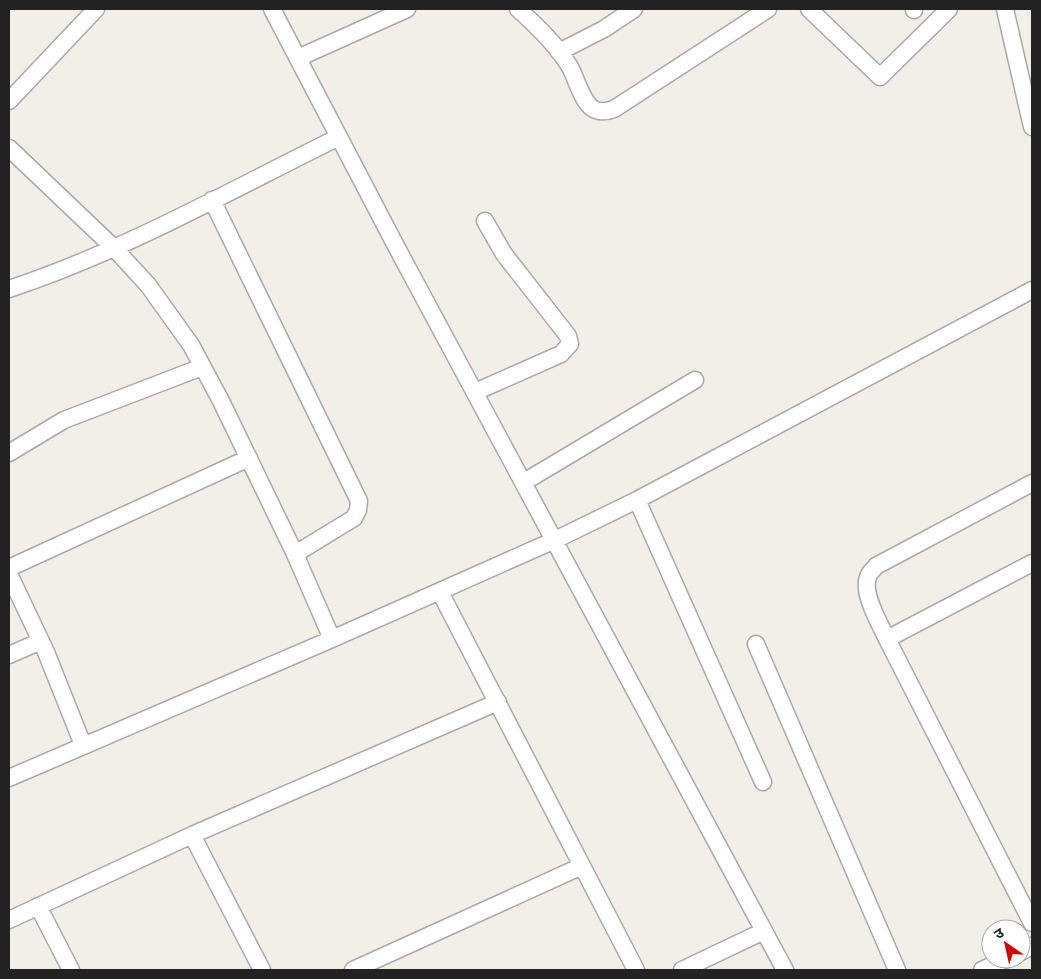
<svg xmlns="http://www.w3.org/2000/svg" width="1041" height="979" viewBox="0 0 1041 979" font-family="Signika,'Noto Sans Devanagari',sans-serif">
	<rect width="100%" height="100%" fill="#f2efe9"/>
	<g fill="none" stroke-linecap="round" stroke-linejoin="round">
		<g stroke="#a9a9a9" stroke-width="19">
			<path id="street" d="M272,9L397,248L785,970
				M518,9C537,26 557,45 570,67C576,78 582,101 592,108C599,113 606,112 614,109L768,9
				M809,9L880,77L949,9
				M914,9V10
				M1005,9L1032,127
				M559,52L604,29L634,9
				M298,58L407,9
				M9,101L96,9
				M9,148L114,248L148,285L191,345L221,401L295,554L332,639
				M212,200L359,501L358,510L354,518L295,554
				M9,289C124,251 231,190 339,137
				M475,392L561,354L570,344L568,336L504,254L485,221
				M9,453L64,420L202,367
				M524,482L695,380
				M1032,483L876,566C874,569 870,572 869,575C860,591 880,624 887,639L1032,923
				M637,500L763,782
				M9,568L249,458
				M9,574L46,652L83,745
				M440,592L636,970
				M887,639L1032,563
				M756,644L897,970
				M9,655L41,641
				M9,778L332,639L555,540L637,500L1032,290
				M192,835L262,970
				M38,906L71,970
				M9,920L192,835L498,702
				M1021,952L1032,946
				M353,970L582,866
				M682,970L764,931
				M982,970L1006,959"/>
		</g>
		<use href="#street" stroke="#fff" stroke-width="16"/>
	</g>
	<rect width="1041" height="979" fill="none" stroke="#222222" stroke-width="20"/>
	<g transform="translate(1006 944) rotate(326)"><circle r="24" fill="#ffffff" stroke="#a7a7a7"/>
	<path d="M0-4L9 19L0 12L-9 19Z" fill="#d40000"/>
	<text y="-8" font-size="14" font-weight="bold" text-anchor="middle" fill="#222222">उ</text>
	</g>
</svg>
